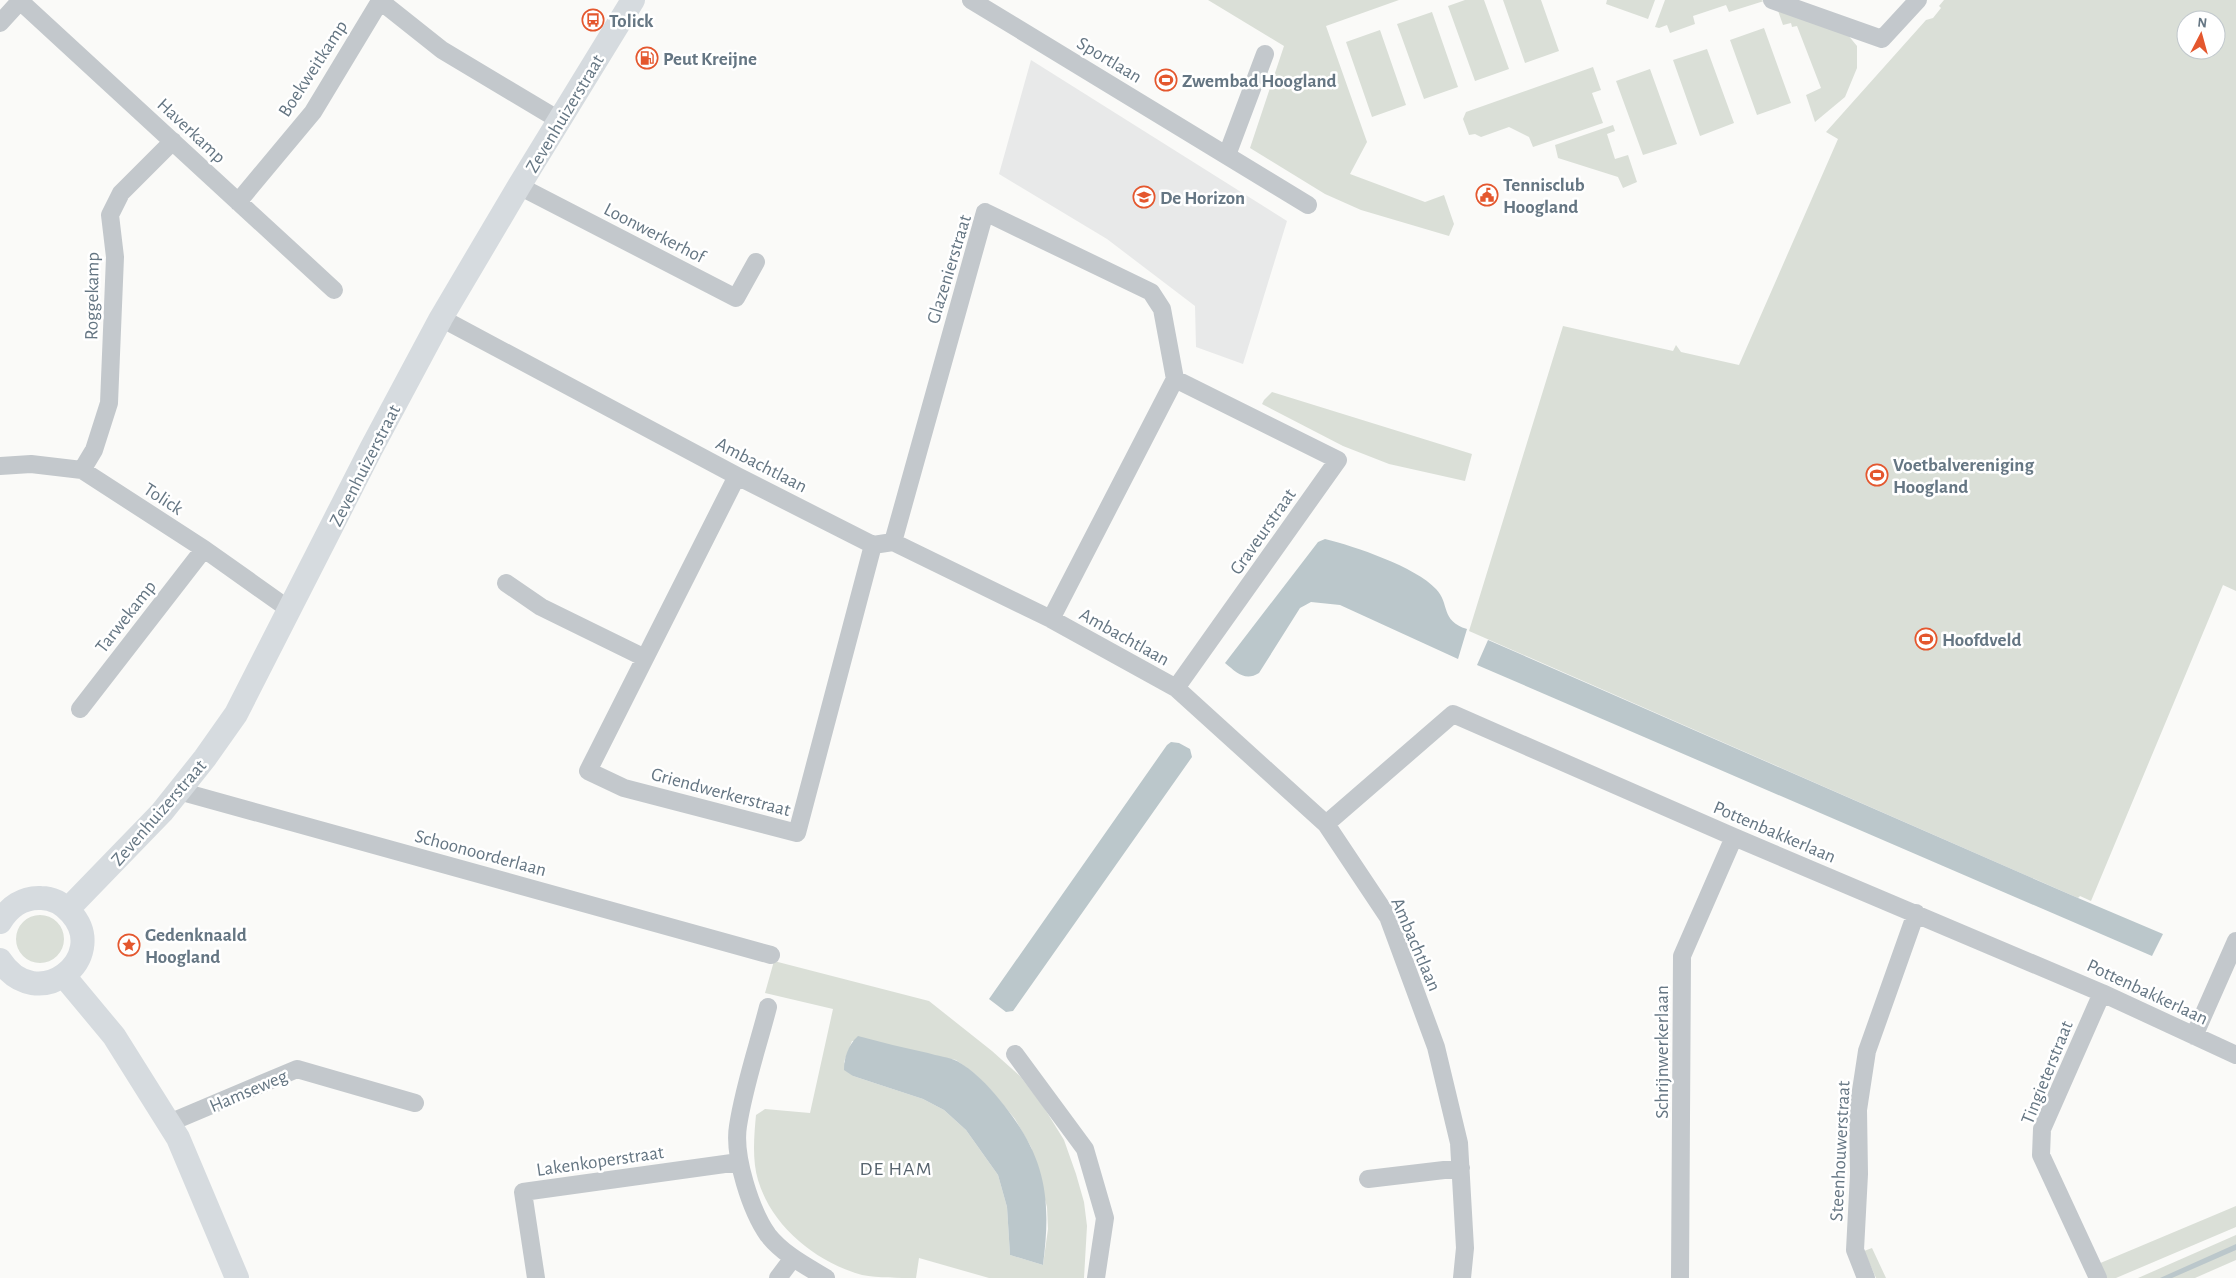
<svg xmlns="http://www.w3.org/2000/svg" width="2236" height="1278" viewBox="0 0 2236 1278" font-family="'Alegreya Sans',sans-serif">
	<rect width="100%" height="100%" fill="#fafaf8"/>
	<path fill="#e8e9e9" d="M1031,60L1287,221L1243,364L1196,347L1195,306L1107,239L999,174Z"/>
	<path fill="#dadfd7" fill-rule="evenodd" d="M1208,0H1399L1326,26L1367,142L1350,174L1425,202L1444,195L1454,224L1449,236L1361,210L1325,194L1250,148L1284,46Z
		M1465,0H1484L1509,69L1475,81L1448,6Z
		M1503,0H1541L1559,51L1525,63Z
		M1607,0H1655L1648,19L1606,4Z
		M1665,0H1761L1764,1L1729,12L1726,5L1693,16L1695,24L1670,33L1667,25L1659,28L1655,27Z
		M1944,0H2236V591L2223,585L2091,901L2080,896L2078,898L1469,631L1563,326L1673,351L1676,345L1681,352L1739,365L1838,139L1826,132L1926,20L1933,18L1941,8L1939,6ZM2186,20H2216V50H2186Z
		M1776,5L1843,29L1857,46V68L1845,97L1815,122L1806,95L1821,88L1797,26L1792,27L1791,23L1783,25Z
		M1432,12L1458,87L1424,99L1397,24Z
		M1764,28L1791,103L1757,115L1730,40Z
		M1380,30L1406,105L1372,117L1346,42Z
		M1707,49L1734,123L1700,136L1673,60Z
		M1593,67L1601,90L1592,93L1603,123L1533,147L1529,137L1509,127L1481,137L1475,134L1469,135L1463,119L1466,112Z
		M1650,69L1677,144L1643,155L1616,81Z
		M1613,125L1615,131L1607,134L1615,159L1628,155L1637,182L1623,188L1618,177L1558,158L1555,145Z
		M1272,392L1472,454L1465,481L1389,464L1343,446L1262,404L1264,400Z
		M16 939a24 24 0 1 1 48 0a24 24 0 1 1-48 0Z
		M774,961L929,1001L992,1051L1020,1076L1043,1106L1064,1140L1076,1174L1084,1202L1087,1226L1084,1278H989L919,1258L916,1278C898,1278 879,1278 862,1275C816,1262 772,1227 758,1180C752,1160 754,1136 756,1115L765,1109L810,1113L833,1009L765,993ZM852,1041L956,1060L975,1074L991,1090L1015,1119L1031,1147L1047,1207L1048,1229L1043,1265L1010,1255L1007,1207L998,1175L966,1130L944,1110L923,1099L853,1076L844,1062Z
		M2236,1206V1227L2116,1278H2104L2098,1264Z
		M2236,1235V1260L2195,1278H2138Z
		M1872,1248L1886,1278H1876L1864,1251Z"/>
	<path fill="#bbc7cb" d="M1325,539C1354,546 1416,567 1436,589C1450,603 1440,621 1467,629L1458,659L1340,605L1311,602L1300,608L1259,673C1245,682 1236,672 1225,663L1318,542Z
		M1488,640L2078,898L2163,934L2152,956L1477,665Z
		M1171,742L1179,743L1190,749L1192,757L1013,1011L1006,1012L989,999L1167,745Z
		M858,1036C881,1042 904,1048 928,1053C937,1056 949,1057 957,1061C973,1070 988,1085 999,1099C1045,1155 1052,1195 1043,1265L1010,1255L1007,1207L998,1175L966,1130L944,1110L923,1099L853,1076L844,1070C844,1058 848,1045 858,1036Z
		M2236,1244V1250L2172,1278H2160Z"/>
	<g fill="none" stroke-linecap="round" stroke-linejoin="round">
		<path stroke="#c3c8cc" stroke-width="18" d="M379,0L442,50L559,120
			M971,0L1308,205
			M1772,0L1882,39L1918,0
			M21,2L334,290
			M0,23L21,0
			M1227,155L1265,54
			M519,186L736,298L756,262
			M238,202L313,112L380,1
			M441,318L737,476L873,545L893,542L1051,619L1176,688L1326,824L1388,917L1436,1047L1459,1143L1465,1248L1462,1278
			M1175,379L1338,460L1176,688
			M0,466L31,464L82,470L204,549L290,610
			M82,470L94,450L109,403L115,257L110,215L121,193L173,141
			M737,476L588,771L624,788L797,833L873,545
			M893,542L985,212L1151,292L1162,309L1175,379L1051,619
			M506,583L541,607L645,658
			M80,709L204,549
			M179,791L771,955
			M1326,824L1453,714L1734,837L2102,993L2236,1055
			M768,1007C758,1046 744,1086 738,1126C733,1156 751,1211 768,1235C783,1254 806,1266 826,1278
			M2194,1036L2236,941
			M1015,1054L1085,1149L1105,1218L1096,1278
			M169,1123L297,1069L415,1103
			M1368,1179L1461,1168
			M536,1278L523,1192L739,1162
			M778,1278L793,1258
			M1680,1278L1682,956L1734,837
			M1866,1278L1855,1250L1859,1174L1858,1110L1867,1051L1916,913
			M2098,1278L2041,1155L2042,1129L2102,993"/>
		<path stroke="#d6dbdf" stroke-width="24" d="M68,909L162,812L205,758L236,714L371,449L441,318L519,186L633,0
			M0,922C9,907 23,897 41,898C53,898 63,904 71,913C111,958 37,1017 0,960
			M64,976L114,1036L178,1138L237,1278"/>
	</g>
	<defs>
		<g id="bus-ring" transform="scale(1.125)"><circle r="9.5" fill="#fff" stroke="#e4572e" stroke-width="1.5"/><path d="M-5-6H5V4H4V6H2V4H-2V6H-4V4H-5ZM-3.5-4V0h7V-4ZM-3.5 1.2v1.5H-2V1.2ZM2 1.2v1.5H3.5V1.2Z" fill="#e4572e"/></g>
		<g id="fuel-ring" transform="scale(1.125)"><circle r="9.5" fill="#fff" stroke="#e4572e" stroke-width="1.5"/><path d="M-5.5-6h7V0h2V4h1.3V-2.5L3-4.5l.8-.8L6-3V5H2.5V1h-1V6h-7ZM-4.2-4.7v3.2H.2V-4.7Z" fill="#e4572e"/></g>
		<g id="stadium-ring" transform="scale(1.125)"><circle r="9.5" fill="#fff" stroke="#e4572e" stroke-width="1.5"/><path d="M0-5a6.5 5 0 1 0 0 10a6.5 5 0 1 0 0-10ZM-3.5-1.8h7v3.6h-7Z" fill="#e4572e"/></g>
		<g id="civic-ring" transform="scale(1.125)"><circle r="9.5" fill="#fff" stroke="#e4572e" stroke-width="1.5"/><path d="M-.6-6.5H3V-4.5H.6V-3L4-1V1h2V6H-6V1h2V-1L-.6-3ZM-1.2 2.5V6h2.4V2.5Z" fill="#e4572e"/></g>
		<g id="school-ring" transform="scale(1.125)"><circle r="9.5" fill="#fff" stroke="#e4572e" stroke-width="1.5"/><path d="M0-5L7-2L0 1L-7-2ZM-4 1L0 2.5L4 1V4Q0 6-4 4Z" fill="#e4572e"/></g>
		<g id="sight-ring" transform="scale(1.125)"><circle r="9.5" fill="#fff" stroke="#e4572e" stroke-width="1.5"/><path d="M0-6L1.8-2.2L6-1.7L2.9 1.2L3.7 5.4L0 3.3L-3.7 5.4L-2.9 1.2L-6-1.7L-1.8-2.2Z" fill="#e4572e"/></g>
	</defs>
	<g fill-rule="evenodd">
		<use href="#bus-ring" x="593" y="20"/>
		<use href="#fuel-ring" x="647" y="58"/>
		<use href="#stadium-ring" x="1166" y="80"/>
		<use href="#civic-ring" x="1487" y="195"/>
		<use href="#school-ring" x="1144" y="197"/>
		<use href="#stadium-ring" x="1877" y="475"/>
		<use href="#stadium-ring" x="1926" y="639"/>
		<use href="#sight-ring" x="129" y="945"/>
	</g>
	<g text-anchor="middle" stroke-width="5" stroke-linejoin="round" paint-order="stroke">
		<g font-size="19" font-weight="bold" fill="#657683" stroke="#fff" text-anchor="start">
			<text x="609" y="27">Tolick</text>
			<text x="663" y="65">Peut Kreijne</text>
			<text x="1182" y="87">Zwembad Hoogland</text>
			<text x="1503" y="191">Tennisclub<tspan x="1503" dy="22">Hoogland</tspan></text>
			<text x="1160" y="204">De Horizon</text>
			<text x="1893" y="471">Voetbalvereniging<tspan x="1893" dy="22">Hoogland</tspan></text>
			<text x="1942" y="646">Hoofdveld</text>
			<text x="145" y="941">Gedenknaald<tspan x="145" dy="22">Hoogland</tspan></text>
		</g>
		<g font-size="19" fill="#657683" stroke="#fff">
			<text transform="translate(1110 59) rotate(31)" y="7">Sportlaan</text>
			<text transform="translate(312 68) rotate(-57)" y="7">Boekweitkamp</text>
			<text transform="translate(564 113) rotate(-59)" y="7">Zevenhuizerstraat</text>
			<text transform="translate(192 130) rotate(43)" y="7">Haverkamp</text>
			<text transform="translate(655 232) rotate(27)" y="7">Loonwerkerhof</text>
			<text transform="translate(948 269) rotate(-73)" y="7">Glazenierstraat</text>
			<text transform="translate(91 296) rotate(-89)" y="7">Roggekamp</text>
			<text transform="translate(762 464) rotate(27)" y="7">Ambachtlaan</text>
			<text transform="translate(364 465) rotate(-63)" y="7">Zevenhuizerstraat</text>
			<text transform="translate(164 498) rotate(33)" y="7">Tolick</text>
			<text transform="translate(1262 531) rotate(-55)" y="7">Graveurstraat</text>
			<text transform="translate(125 616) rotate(-52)" y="7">Tarwekamp</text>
			<text transform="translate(1125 636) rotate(29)" y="7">Ambachtlaan</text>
			<text transform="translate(721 791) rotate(15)" y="7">Griendwerkerstraat</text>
			<text transform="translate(158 812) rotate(-49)" y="7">Zevenhuizerstraat</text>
			<text transform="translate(1775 831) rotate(23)" y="7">Pottenbakkerlaan</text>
			<text transform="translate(481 852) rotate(15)" y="7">Schoonoorderlaan</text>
			<text transform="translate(1417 944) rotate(67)" y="7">Ambachtlaan</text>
			<text transform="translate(2148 991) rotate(25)" y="7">Pottenbakkerlaan</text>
			<text transform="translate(1661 1052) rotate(-90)" y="7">Schrijnwerkerlaan</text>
			<text transform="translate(2046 1072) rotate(-68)" y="7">Tingieterstraat</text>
			<text transform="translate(248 1090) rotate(-23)" y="7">Hamseweg</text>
			<text transform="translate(1839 1151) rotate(-87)" y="7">Steenhouwerstraat</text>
			<text transform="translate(600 1160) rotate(-8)" y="7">Lakenkoperstraat</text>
		</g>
		<g font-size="20" letter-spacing="1" fill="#57646e" stroke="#fff">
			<text x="896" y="1175">DE HAM</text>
		</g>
	</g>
	<g transform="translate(2201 35) rotate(6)"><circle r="24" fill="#ffffff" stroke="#c1c8cd"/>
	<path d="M0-4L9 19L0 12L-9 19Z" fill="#e4572e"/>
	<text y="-8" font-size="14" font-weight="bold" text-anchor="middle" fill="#657683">N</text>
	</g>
</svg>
